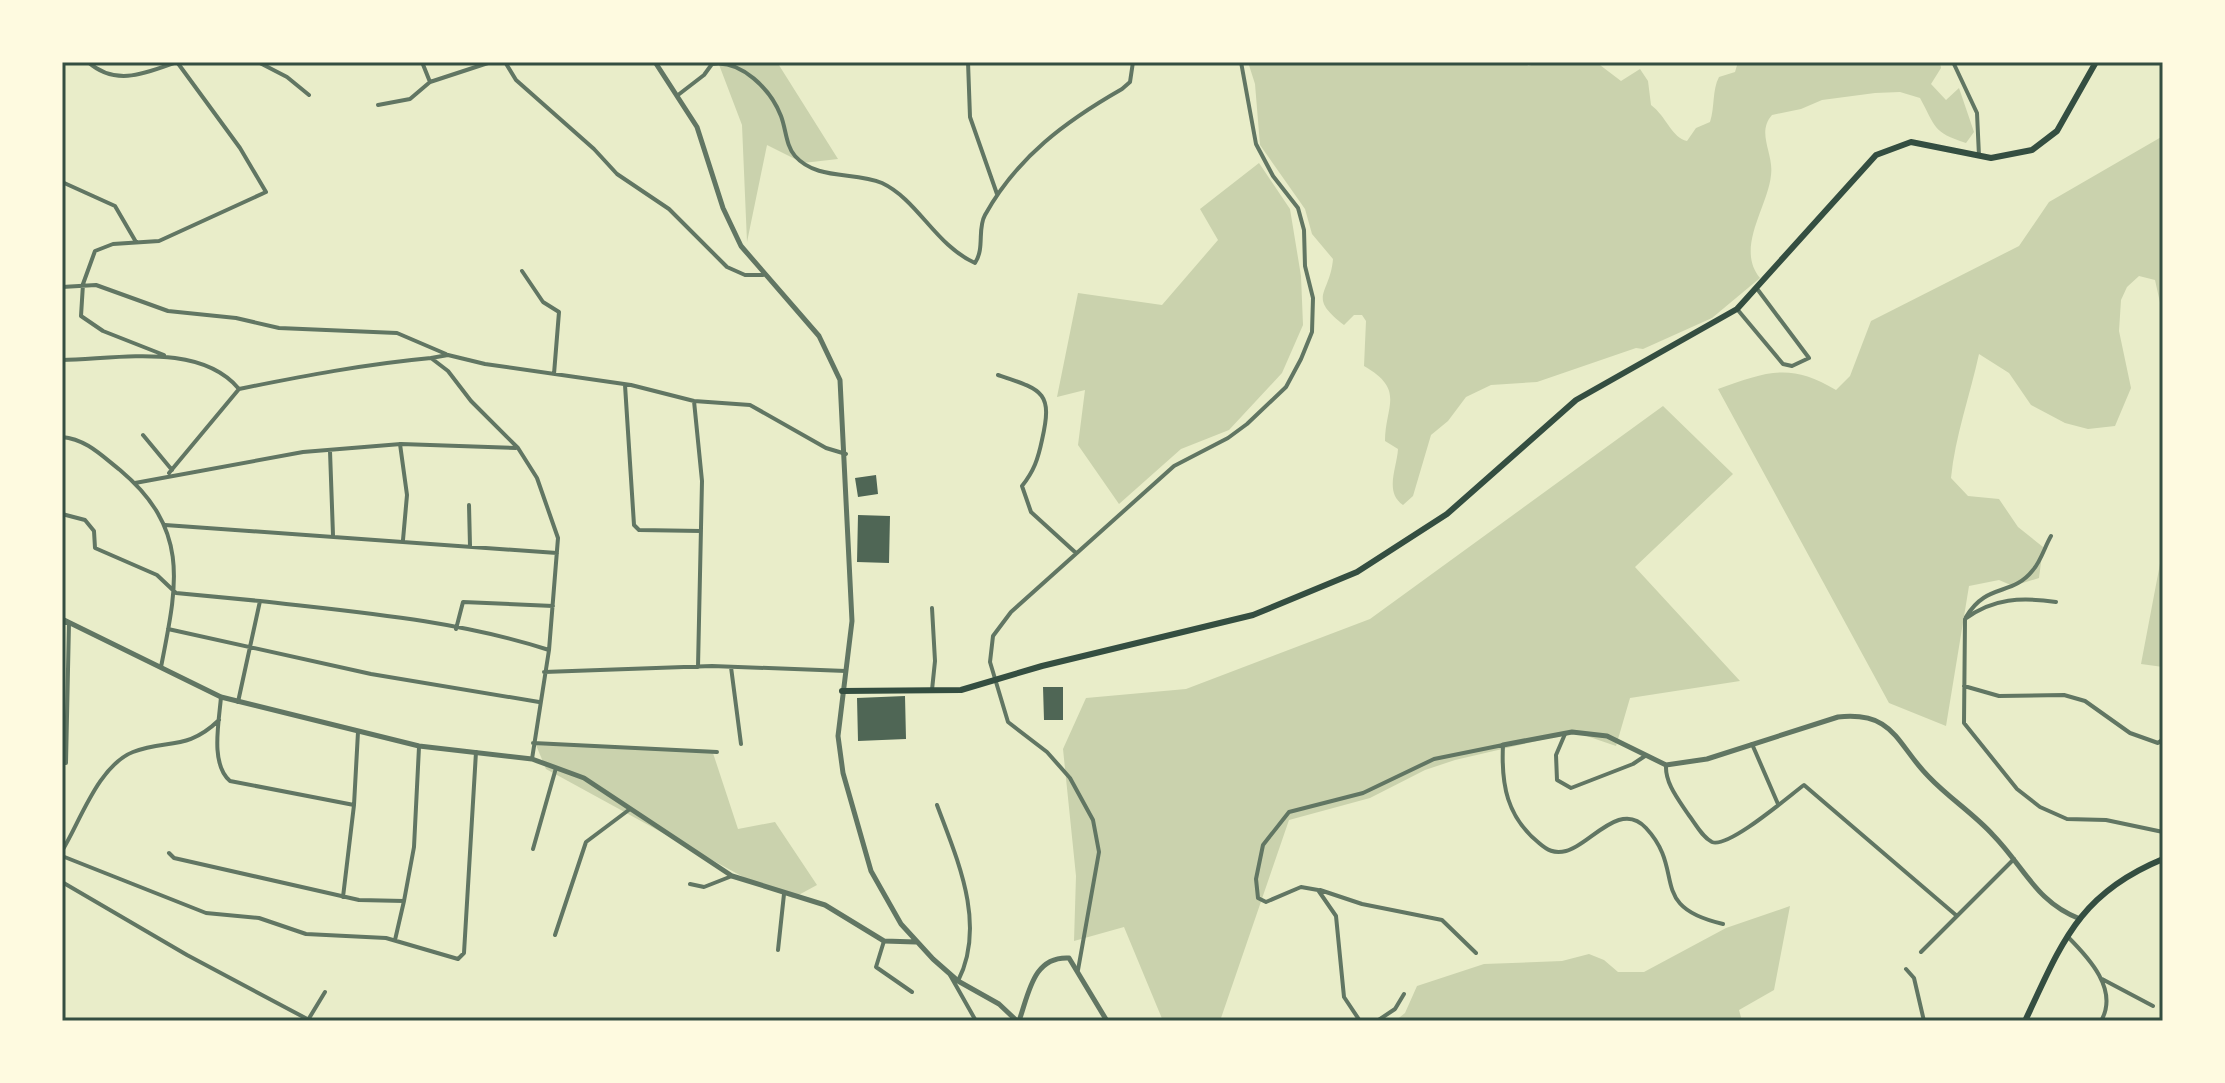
<svg xmlns="http://www.w3.org/2000/svg" width="2225" height="1083" viewBox="0 0 2225 1083" font-family="'Exo 2',sans-serif">
	<rect width="100%" height="100%" fill="#e9edc9"/>
	<path fill="#cad2ad" d="M718,62H777L838,159L803,163L767,145L747,242L742,125Z
		M1248,62H1526L1528,66L1542,62H1596L1621,81L1640,69L1648,81L1651,105C1666,116 1672,138 1687,141L1696,128L1710,122C1715,107 1712,90 1719,77L1735,72L1738,62H1940L1941,68L1931,84L1946,100L1959,88L1974,132L1966,143C1932,132 1936,127 1920,98L1900,92L1875,93L1822,100L1801,109L1772,115C1756,133 1774,153 1771,175C1768,207 1735,248 1760,278L1712,318L1643,349L1636,348L1537,382L1491,385L1466,397L1448,421L1431,435L1413,496L1403,505C1384,492 1397,468 1398,449L1385,441C1385,406 1406,390 1364,366L1366,321L1362,315H1354L1344,325C1306,296 1330,295 1333,259L1312,234L1305,209L1260,145L1255,84Z
		M2163,136V316L2155,280L2139,276L2127,287L2121,300L2119,331L2131,388L2115,426L2088,429L2065,423L2031,405L2009,373L1979,354C1970,395 1955,437 1951,478L1968,496L1999,499L2018,527L2043,547L2039,578L2013,586L1999,580L1969,586L1946,726L1889,703L1718,389C1766,372 1790,362 1836,390L1850,376L1871,321L2019,246L2049,202Z
		M1259,163L1290,209L1301,276L1303,325L1282,373L1229,430L1181,449L1119,504L1078,445L1085,390L1057,397L1078,293L1162,305L1218,240L1200,209Z
		M1663,406L1733,474L1635,567L1740,681L1630,698L1616,746L1575,732L1455,760L1425,770L1370,798L1289,820L1220,1021H1163L1124,927L1074,941L1076,876L1063,749L1086,698L1186,689L1370,619Z
		M2163,548V667L2141,664Z
		M536,745L712,750L738,829L775,822L817,885L793,898L756,884L546,769Z
		M1790,906L1774,990L1739,1010L1742,1021H1395L1405,1013L1417,986L1484,964L1562,961L1589,954L1604,960L1618,972H1644L1726,928Z"/>
	<path fill="#4f6655" d="M876,475L878,494L858,497L855,478Z
		M858,515L890,516L889,563L857,562Z
		M1043,687H1063V720H1044Z
		M905,696L906,739L858,741L857,698Z"/>
	<g fill="none" stroke-linecap="round" stroke-linejoin="round">
		<path stroke="#617663" stroke-width="4" d="M88,62C116,87 146,73 177,62
			M258,62L287,77L309,95
			M422,62L430,82
			M505,62L516,80L594,149L617,174L669,209L727,267L745,275H763
			M968,62L970,117L997,194
			M1953,62L1977,113L1979,156
			M678,95L704,75L712,64C741,59 771,90 781,116C786,129 786,146 795,156C817,181 855,171 882,183C918,200 935,245 975,263C985,248 977,229 985,215C1017,157 1066,121 1122,89L1130,82L1133,62
			M378,105L410,99L430,82L491,62
			M62,182L115,206L136,242
			M522,271L543,302L559,312L554,374
			M62,287L96,285L168,311L236,318L279,328L397,333L446,354
			M1737,309L1783,364L1792,366L1809,358L1758,290
			M164,355L103,331L81,316L83,284L95,251L113,244L159,241L266,192L240,148L177,62
			M431,358L448,355L485,364L631,385L694,401L750,405L826,448L846,454
			M62,360C118,359 200,342 239,389C303,376 366,364 431,358L448,371L471,401L518,448L537,478L558,538L549,650L532,759
			M998,375C1043,390 1053,392 1042,440C1038,459 1034,471 1022,486L1031,512L1076,553
			M625,385L634,525L639,530L701,531
			M694,401L702,481L698,667
			M143,435L172,470
			M62,437C86,439 102,456 120,470C191,530 177,585 161,667
			M400,444L407,495L403,540
			M330,451L333,535
			M169,473L239,389
			M135,483L303,452L401,444L516,448
			M469,505L470,546
			M62,514L85,520L94,531L95,548L157,575L176,593L260,601
			M165,525L557,553
			M2056,602C2022,597 1993,598 1965,619L1964,723L2017,789L2040,807L2067,819L2106,820L2163,832
			M1966,617C1987,582 2012,597 2033,570C2041,561 2045,546 2051,536
			M62,623H69L66,763H62
			M168,629L371,674L539,702
			M456,629L463,602L553,606
			M731,667L741,744
			M544,672L712,666L846,671
			M1964,686L1999,696L2064,695L2085,701L2130,733L2158,743L2163,739
			M932,690L935,661L932,608
			M221,697C219,722 210,764 230,781L354,805
			M238,702L260,601C356,612 456,620 549,650
			M1565,734L1556,755L1557,780L1571,788L1633,764L1645,756
			M533,743L717,752
			M1752,744L1778,804
			M1666,765C1665,783 1678,799 1688,814C1695,823 1702,837 1712,842C1728,849 1789,796 1804,785L1957,916
			M937,805C957,859 987,924 958,981
			M533,849L556,768
			M62,851C80,822 98,766 133,752C167,739 187,751 219,720
			M169,853L174,858L359,900L404,901L414,847L419,747
			M62,856L206,913L259,918L306,934L386,938L458,959L464,953L476,752
			M62,882L187,955L311,1021
			M690,884L704,887L732,876
			M1320,890L1362,904L1442,920L1476,953
			M343,897L354,805L358,732
			M555,935L586,842L630,809
			M2068,937C2089,958 2119,990 2101,1021
			M395,940L404,901
			M884,941L876,967L912,992
			M778,950L784,894
			M1921,952L2014,859
			M1906,969L1914,978L1924,1021
			M1078,970L1099,852L1093,820L1070,778L1047,752L1008,722L990,662L993,636L1011,612L1174,466L1228,438L1247,424L1286,387L1301,359L1312,332L1313,298L1305,266L1304,230L1298,208L1273,176L1256,144L1241,62
			M950,975L976,1021
			M2102,979L2153,1006
			M308,1020L325,992
			M1360,1021L1344,997L1336,916L1318,890L1301,887L1266,902L1258,898L1256,879L1263,845L1289,812L1363,793L1434,759L1503,745C1501,785 1507,817 1539,843C1547,850 1554,854 1566,851C1589,846 1620,799 1646,828C1687,872 1646,906 1723,924
			M1377,1021L1395,1009L1404,994"/>
		<path stroke="#617663" stroke-width="5" d="M655,62L697,127L723,208L741,246L819,336L840,380L852,621L838,736L843,773L871,871L901,924L933,959L958,981L999,1004L1017,1021
			M62,619L221,697L419,746L532,759L584,778L732,876L825,905L884,941L916,942
			M1503,745L1572,732L1607,736L1666,765L1707,759L1838,717C1895,711 1896,744 1929,777C1949,798 1974,814 1993,835C2025,868 2036,902 2080,919
			M1019,1021C1029,993 1033,956 1069,958L1107,1021"/>
		<path stroke="#344e41" stroke-width="6" d="M842,691L961,690L1042,666L1253,615L1357,572L1447,514L1576,400L1737,309L1876,155L1911,142L1991,158L2032,150L2057,131L2096,62
			M2025,1021C2062,943 2078,894 2163,859"/>
	</g>
	<rect width="2225" height="1083" fill="none" stroke="#fefae0" stroke-width="128"/>
	<rect x="64" y="64" width="2097" height="955" fill="none" stroke="#344e41" stroke-width="3"/>
</svg>
